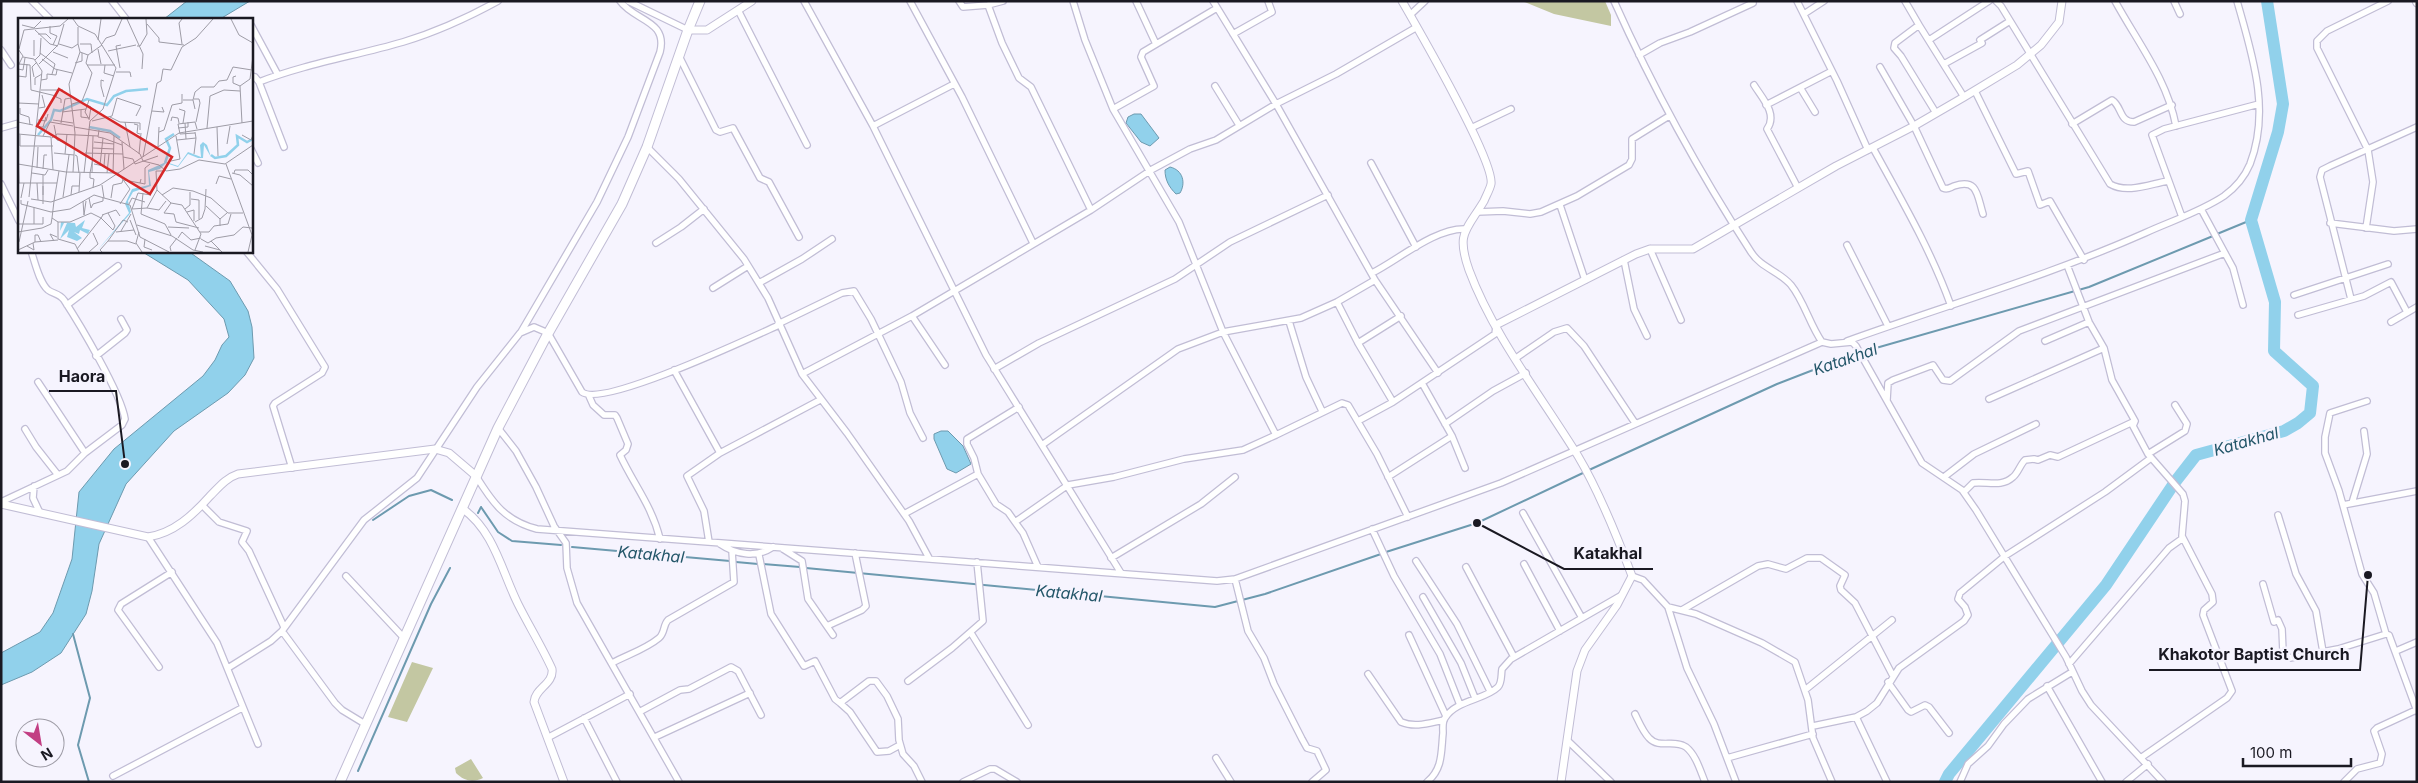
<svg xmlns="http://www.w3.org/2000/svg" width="2418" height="783" viewBox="0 0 2418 783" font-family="Inter,sans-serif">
	<rect width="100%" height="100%" fill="#f6f4fe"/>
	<path fill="#c3c7a2" d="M1522,1H1605L1611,15V26L1554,14Z
		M412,662L433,668L407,722L388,717Z
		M471,759L483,778C473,783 464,781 456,773L455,768Z"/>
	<path fill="#91d1eb" stroke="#6d9aaf" d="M187,1H250L220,19H164Z
		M1134,114H1141L1159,138L1150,146L1141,142L1126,123L1128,117Z
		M1170,167C1183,170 1186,183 1180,193L1176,194C1169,187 1165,180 1165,170Z
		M141,251H188L230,281L248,311L252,327L254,358L245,375L228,393L174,431L126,484L99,544L92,591L86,614L61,653L32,672L1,685V653L40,632L53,613L72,559L79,492L114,449L203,376L215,360L222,345L229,337L224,319L188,280Z
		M941,431H948L963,446L971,464L956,473L947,469L934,439V434Z"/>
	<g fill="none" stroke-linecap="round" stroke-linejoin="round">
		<path stroke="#6d9aaf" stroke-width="2" d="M2217,234L2251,220
			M1862,352L2089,287L2213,236
			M1589,470L1777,384L1857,353
			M481,507L498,532L512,541L561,545
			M478,513L481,507
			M373,520L409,496L431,490L452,500
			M572,547L730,561
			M1386,552L1477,523L1585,472
			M736,562L758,564
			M763,564L800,567
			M806,568L1215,607L1265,594L1381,554
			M73,634L90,698L78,745L89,782
			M358,771L431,604L450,568"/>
		<path stroke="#91d1eb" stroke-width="12" d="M1945,782L1949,774L2106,585L2175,482L2196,455L2284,431L2298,423L2310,413L2313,386L2274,351L2275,302L2251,220L2278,132L2283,104L2267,1"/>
		<g stroke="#c1bdd5" stroke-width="8">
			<path id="minor" d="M32,1L50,19
				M112,1L126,19
				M628,1L688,30
				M804,1L873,126L986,355L1121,573
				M910,1L962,97L1033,243
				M959,1L963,7L988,5
				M1003,1L988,5L1002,43L1019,78L1031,87L1091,210
				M1073,1L1085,40L1113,109L1179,222L1223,332L1276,435L1342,403L1348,405L1377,454L1408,517
				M1136,1L1156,44
				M1213,1L1276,104L1375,280L1438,373
				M1614,1C1653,88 1699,172 1751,252C1761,268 1779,271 1791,285C1804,301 1810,325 1822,342L1831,344L1852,342L1856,346L1922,463L1962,490L1976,510L2066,657L2082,691L2091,705L2163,782
				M1797,1L1837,81L1868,150
				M1905,1L1919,25L1895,43L1894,48L1901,56L1936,113
				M1996,1L2001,6L2110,184C2127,194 2150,184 2168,181
				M2115,1C2138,43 2167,79 2176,126
				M2174,1L2180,14
				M738,10L807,145
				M1804,14L1824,1
				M1410,15L1425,1
				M251,25L278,75
				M1919,25L1964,97
				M1233,34L1272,12L1268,1
				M1929,40L1989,1
				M1,50L11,65
				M1639,55L1660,43L1690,32L1753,3
				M679,56L716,130L720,132L733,128L760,178L769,182L799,237
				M1944,64L1982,43L1980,40L2010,21
				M1880,67L1914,126L1943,188C1948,190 1949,188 1954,186C1978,178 1977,195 1983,214
				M251,76L255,77L259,82
				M1754,85C1762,98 1778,114 1767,129L1798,188
				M1215,86L1239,125
				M1801,89L1815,112
				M1975,91L2016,174L2028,171L2040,205L2050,201L2084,260
				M1766,105L1832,71
				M1113,109L1154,86L1141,57L1143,52L1217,8
				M2072,124L2112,100C2122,106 2119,122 2134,122L2172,105
				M873,126L954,84
				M1,128L19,123
				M1471,128L1511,109
				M284,147L259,82C305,64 355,56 403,42C436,32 467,18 498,1
				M647,147L679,179L744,259L768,298L802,374L847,433L909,521L929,558
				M1873,148C1901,199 1931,250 1951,306
				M251,149L258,163
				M1371,163L1416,247
				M1,184L19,221
				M1560,205L1585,280
				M2201,209L2233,268L2243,305
				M1477,212L1503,211L1530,214L1541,212L1577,196L1629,165L1632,159V139L1669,116
				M2182,217L2152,135L2164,129L2259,104
				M2330,223L2394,231L2417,229
				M2366,228L2373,182L2368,150L2317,48V41L2327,31L2388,1
				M656,243L681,227L704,209
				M1847,245L1888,326
				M1650,249L1681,320
				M246,251L277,289L325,367L322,373L275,403L273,406L292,468
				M1624,260L1634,309L1647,336
				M2067,265L2089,322L2104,348L2112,380L2135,421L2133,426L2148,454L2183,494L2185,501L2182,536L2212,594L2213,602L2204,610L2203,615L2232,691L2227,698L2142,757
				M1372,273C1398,260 1435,228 1465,229
				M759,283L802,259L832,239
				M713,288L748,266
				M2294,295L2388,264
				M2351,299L2320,177L2322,170L2330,166L2417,127
				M1337,302L1358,343L1393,402
				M67,305L118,266
				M2298,315L2364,296L2391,282L2407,312
				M912,316L945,365
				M1289,321L1306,377L1322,411
				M2391,322L2417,307
				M778,324L842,293L854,291L871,319L901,382L910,413L923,438
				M521,332L597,202L628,137L660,52C668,20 634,21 620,1
				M1847,341C1947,305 2048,276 2145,233C2171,221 2200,212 2224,196C2235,188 2245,176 2250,164C2271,110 2252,54 2237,1
				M2045,341L2089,322
				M1358,343L1401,316
				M96,356L125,333L127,330L121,319
				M1516,358L1554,332L1567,328L1584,346L1635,423
				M994,369L1039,343L1175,279L1230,242L1328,195
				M674,370L720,453
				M802,374L912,316L1091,210L1151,170L1190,149L1216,140L1276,104L1336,74L1417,27
				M38,382L85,453
				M1422,383L1452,436L1465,468
				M589,396L593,405L604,415H615L617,418L628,444L626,450L620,455C634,485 652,506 660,539
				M1989,399L2104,348
				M1887,400L1888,383L1893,380L1933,365L1943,380L1950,381L2019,331L2225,253
				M2367,401L2330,413L2325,437V453L2339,491L2362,574L2374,593L2386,634
				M1358,421L1393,402L1495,334L1496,327
				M1445,424L1493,391L1526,373
				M498,428L516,451L536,487L554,526L566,543L567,568L577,603L679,782
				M25,429L36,447L58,475
				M1042,445L1178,349L1223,332L1301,318L1337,302L1375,280
				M2148,454L2185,431L2187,424L2175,405
				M978,474L974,458L967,444V439L1019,407
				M476,476C492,502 505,521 537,529L1217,581L1235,579L1501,483L1822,342
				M1388,477L1452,436
				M1944,477L1974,454L2036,424
				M34,486L33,498L40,513
				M1964,492L1973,483C1987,481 2001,488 2013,477C2018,473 2020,465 2025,460L2034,459L2038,460L2050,455L2058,457L2135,421
				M1,502L67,471L85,453L122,425L125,419C121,393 79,323 64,300C59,293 53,294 48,290C39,282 35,262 31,251
				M2352,503L2367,454L2364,431
				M202,505L219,522L247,531L242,542L249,551L284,627
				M2343,505L2417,491
				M1523,513L1582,618
				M904,514L978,474L996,504L1008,512L1015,522L1068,485L1114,477L1184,459L1243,450L1276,435
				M2278,515L2296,574L2316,611L2323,652
				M1015,522L1023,533L1038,567
				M1372,529L1394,576L1440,654L1460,705
				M148,537L217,643L258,744
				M709,542L704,511L687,476L720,453L820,400
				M720,544C736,555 757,558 773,547
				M783,549L802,561L808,599L833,635
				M759,555L771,614L804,666L815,661L835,699L840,703L869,681H876L887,696L898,719L899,740L903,754L914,766L922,782
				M1111,558L1201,504L1235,477
				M1416,561L1457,624L1490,691
				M1524,564L1560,631
				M1466,567L1514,657
				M346,576L404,638
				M1632,576L1643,580L1668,607L1687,668L1714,724L1736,782
				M1235,579L1248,631L1264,658L1274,684L1302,739L1307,748L1317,751L1326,770L1312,782
				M2263,584L2274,622L2278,620L2282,629L2283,652L2290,658L2338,649L2386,634L2389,635L2417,711
				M1423,597L1461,663L1475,698
				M1668,607L1696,614L1762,643L1795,662L1808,700L1813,738L1832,782
				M1682,610L1758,566L1768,564L1786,569L1807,558H1821L1845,575L1840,586L1841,590L1855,603L1893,676
				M827,626L862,610L866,606L855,553
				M282,631L335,703L342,710L365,724
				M971,633L1028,725
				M1409,635L1446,716
				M2396,651L2417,642
				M612,663C627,655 646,649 659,638C665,633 663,625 668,620L734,582L732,551
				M2069,664L2169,548L2183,538
				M159,667L118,610L121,604L172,572
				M228,668L271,641L282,631L364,520L417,478L477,387L520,333L534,327L548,333L582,392C602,408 750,338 779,325
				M1368,674L1401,722C1415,728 1429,723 1444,720
				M908,681L952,648L983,621L977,562
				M1888,682L1908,710L1911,712L1925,705L1929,707L1949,733
				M2047,686L2102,782
				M1805,690L1892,620
				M840,703L850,712L877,752L889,751L900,745
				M641,711L680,690L689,689L731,667L738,671L761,715
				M1635,714C1639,722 1643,732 1649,738C1659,749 1674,739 1686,747C1696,755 1700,770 1705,782
				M1856,717L1887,782
				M584,718L617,782
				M1813,726L1856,717L1867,711L1877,703L1899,668L1964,621L1968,615L1965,607L1958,599L1960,593L2005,556L2105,492L2151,458
				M549,737L630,694
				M655,737L750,693
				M1568,741L1611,782
				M1216,758L1231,782
				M1727,758L1813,734
				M113,776L242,708
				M963,782L990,769H995L1017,782
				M1427,782C1443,769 1441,752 1443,733C1443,728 1442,722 1445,718C1456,700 1485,700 1498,687C1502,683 1501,675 1502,669L1511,659L1622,595
				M1960,782L1968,764L1988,746L2004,724L2028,699L2072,672
				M2126,782L2148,764
				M2344,782L2357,769L2380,763L2382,754L2374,731L2377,728L2416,710"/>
		</g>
		<g stroke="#c1bdd5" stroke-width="9">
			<path id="tertiary" d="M1402,1C1417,27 1495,162 1491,184C1490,189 1486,196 1484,201C1466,231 1456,233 1469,270C1493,335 1541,396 1578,456C1600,493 1617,536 1632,576L1617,605L1585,650L1577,671L1561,782
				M2416,1L2417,3
				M688,30H707L752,1
				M1496,325L1636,254L1650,249H1693L1836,166L1914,126L1964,97L2017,65L2041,45L2059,22L2062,1
				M1,504L148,537C174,533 193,515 210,496C219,487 226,478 238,474L435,449L449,453L476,476
				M463,509C494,531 502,572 518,604C529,626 542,647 552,669C554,684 535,688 534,702L564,782"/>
		</g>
		<g stroke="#c1bdd5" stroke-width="11">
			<path id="primary" d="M340,782L498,428L546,337L622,204L647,147L688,30L700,1"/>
		</g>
		<use href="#minor" stroke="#fff" stroke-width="5.5"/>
		<use href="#tertiary" stroke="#fff" stroke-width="7"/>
		<use href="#primary" stroke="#fff" stroke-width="9"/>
	</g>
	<g text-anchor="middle" stroke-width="5" stroke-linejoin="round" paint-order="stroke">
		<g font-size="16" font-style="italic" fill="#235669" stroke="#f6f4fe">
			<text transform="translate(1845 359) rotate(-19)" y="6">Katakhal</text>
			<text transform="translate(2246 441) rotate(-16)" y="6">Katakhal</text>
			<text transform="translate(651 554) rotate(5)" y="6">Katakhal</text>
			<text transform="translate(1069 593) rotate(5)" y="6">Katakhal</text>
		</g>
	</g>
	<g transform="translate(18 18)">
		<rect width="235" height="235" fill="#f6f4fe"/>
		<path d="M185,124L189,127L193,139L186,127L185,140H180L170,136L160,149L148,145L142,151L131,154L133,168L115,174L110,183L113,194L111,197L78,234L111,195L107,186L114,171L131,167L130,152L148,144L160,148L170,134L183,139L182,127ZM67,202L64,210L72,212L70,216L62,212L61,216L56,214L64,220L59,223L49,219L51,212L42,221L49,205H46L42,213L43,204L57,205L58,209Z" fill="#91d1eb"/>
		<path fill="none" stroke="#91d1eb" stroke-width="2.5" d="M71,109L92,113L102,120M20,117L33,102L36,92L42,93L69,81L89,87L96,78L108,73L130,71M193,137L197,140L208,138L220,127L219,118L229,124L235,121M147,145L152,130L148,121L156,116"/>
		<path fill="none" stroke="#9e9ca6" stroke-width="1" d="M55,1L60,8L77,16L98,50L85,91L72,103L66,155M109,1L125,36L124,51M164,1L161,5L164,26M213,1L221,17L235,25M129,6L141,20V24L166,27M4,7L16,10L23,3M32,8V15L39,18L35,27M17,12L32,26L40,28M20,16H28L33,21M16,22V38M80,22L83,1M41,26L54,30L60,26V9M60,26L62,34L70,37L84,27M62,26H73L74,35M84,26L88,20L97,17L104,1M119,28H122L129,16L128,1M1,31L6,12L42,8L50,1M80,31L83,46M90,33L118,27M35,34L50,40M22,35L37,46L34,56M5,39L16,41L24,53L11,179M24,41L37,51L54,55M17,42L22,37L23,20M57,45L64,43V35M1,46L12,47L13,72L38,78M21,46L40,27L46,6M69,47H97M87,47L86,55L96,58M0,48L5,38L0,31M102,50L98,28L103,27M0,51L5,52L7,40M98,54H112L113,59M0,58L8,59L9,46M218,58L215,59V65L222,68M16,59L14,49L19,44M23,62L29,61V56L38,57L39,52M17,67V60L24,56M40,71L38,79L43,81V85M23,72H45M86,79L83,68V62L86,63M176,81H181L182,85L178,104M71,82L67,94L71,101M165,82H175L177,91M175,82L177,74L183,69H196L201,63L209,62L215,49L234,52M0,85L21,86M54,86L64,83L70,68L74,55L68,45L70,37M69,87L73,89L71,102M2,90V96L11,99L12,107M21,90L27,89L24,77M161,91L167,93L165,105M63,92V99L71,100M134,93L146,94L144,89M44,94L68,91M92,99L102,104L122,105V112M20,102L28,103L30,96M35,102L55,105M74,103L94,98L99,80L123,88L118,98M153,103L154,99L160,100L161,105M0,104L15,107M107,104L112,129M43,105L47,81L53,80M167,105L168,121M224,105L222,68L232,61L235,38M116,106L120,107L119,115L122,116M36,107L39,122L43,123M19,109H25L28,99M56,109L92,115L122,136L125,143L141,147L148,153L162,151L181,142L207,146L235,127M199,109L200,138M160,110L170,109V104M189,110L192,78L206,72L222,73M81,112L80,119L85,120L82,147M141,114L146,112L154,87L164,85V76M177,115L162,116L160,106L177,104L179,111M0,116L33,119L35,152M2,117V128H35M224,117L233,122L235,117M25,118L32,104L55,108M34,120L39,116L80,118M85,120L104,127M159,122L178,120L177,114M76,124L96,126M104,124L106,151M209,126L212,108M0,128L1,165M140,129L141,109M75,130L96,131M36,135L56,137L57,115L51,66L62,34M67,135L105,136M47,136L49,116M121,136L123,115M176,136L178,120M57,137L59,138L61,155M105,139L115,141L117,146L140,138M125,139L139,65L143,63L145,51L153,52L164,29L178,20L195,1M153,143L162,141L158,118M0,146L48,154L100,155L112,171L102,186M76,146L86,148L87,136M208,146L234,217L230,234M19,150L20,129M25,151L26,137H29M55,154L56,137M14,155L27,157L30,152M72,155V160L76,161L75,170M72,155L75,140M74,155L75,118M89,155L91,136M95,155L96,118M214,155L222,157L235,168M216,155L217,152H230L235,157M25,157V177M106,162L122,165L123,161M0,165H39M19,165L20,182M122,165L127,166V150L132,146M198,166L201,158L213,161M84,167L86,180L112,187L122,219L151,234M25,168V186M139,172L138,153H146M61,174L62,155M125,175L123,196L147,206L153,217M53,177L54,168H61M144,177L155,170L175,173L193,180L210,195H225M45,179L51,137M3,180L6,165M71,180L73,190L75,186L85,183V180M93,180L95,167L104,165L105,161M13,181L33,184L82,167L161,115L235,103M173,181L181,182V201M3,182V186L33,194L52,191L76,177L86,180M36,183L41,153M36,183L34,200L40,204V221L57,226L61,234M65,183L66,197L68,183M153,185L146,195L156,196L158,204L181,210M111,186L114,180L127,184M0,187V206M188,188L202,201M129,190L141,192L148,183M114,191L129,190L139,172L153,185L164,187L183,216L177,232M114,191L120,175L133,177M167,191L172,187V174M169,194L176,192V203M84,197L98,192L102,198M85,197L83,200L95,212L97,208L90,195M112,202L118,217M40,204H52L73,195L83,200L59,231M177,204L184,200L187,191L188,171M0,206H16V189M16,206H25V199M119,207L154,218L175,232L185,234M202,208V201L209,195M150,209L171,210M103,213L113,196M0,214L24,210L33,206L34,200M98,214L116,212M121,214L118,225L124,234M182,214H191L196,208L210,206L213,196M160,220L164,214L173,222L183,220M127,221L126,229L134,232M183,221L190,225L198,220L216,217L225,209L234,210M36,223L32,216L39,219M90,223L105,202L110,204M193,223L204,234M1,224L10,183M17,224V217H20L23,224M9,228L16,232L15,225M187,228L202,232M0,232L17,224L40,222M153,233L152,229L159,220M71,234L80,226L75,215M84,234L82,232L90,223H109L118,226"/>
		<path fill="#d62828" fill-opacity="0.15" stroke="#d62828" stroke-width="2.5" d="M41,71L154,139L132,176L19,108Z"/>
		<rect width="235" height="235" fill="none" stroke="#1a1922" stroke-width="2.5"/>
	</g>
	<path fill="none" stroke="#1a1922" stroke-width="2" d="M125 464L116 391H49M1477 523L1564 569H1653M2368 575L2360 670H2149"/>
	<g fill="#1a1922" stroke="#f6f4fe" stroke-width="2">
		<circle cx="125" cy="464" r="5"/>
		<circle cx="1477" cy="523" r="5"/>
		<circle cx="2368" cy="575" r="5"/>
	</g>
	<g font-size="16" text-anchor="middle" font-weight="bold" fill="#1a1922" stroke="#f6f4fe" stroke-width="5" stroke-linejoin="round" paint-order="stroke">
		<text x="82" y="382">Haora</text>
		<text x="1608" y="559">Katakhal</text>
		<text x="2254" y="660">Khakotor Baptist Church</text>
	</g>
	<rect width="2418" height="783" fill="none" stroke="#1a1922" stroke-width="5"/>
	<g transform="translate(40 743) rotate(149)"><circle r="24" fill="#f6f4fe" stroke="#9e9ca6"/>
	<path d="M0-4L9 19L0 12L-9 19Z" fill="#c23e83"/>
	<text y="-8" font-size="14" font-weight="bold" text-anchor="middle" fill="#1a1922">N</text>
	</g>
	<path d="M2243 758v8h108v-8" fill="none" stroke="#1a1922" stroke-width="2.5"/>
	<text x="2250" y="758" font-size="15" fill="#1a1922" stroke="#f6f4fe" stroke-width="4" paint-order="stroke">100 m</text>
</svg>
